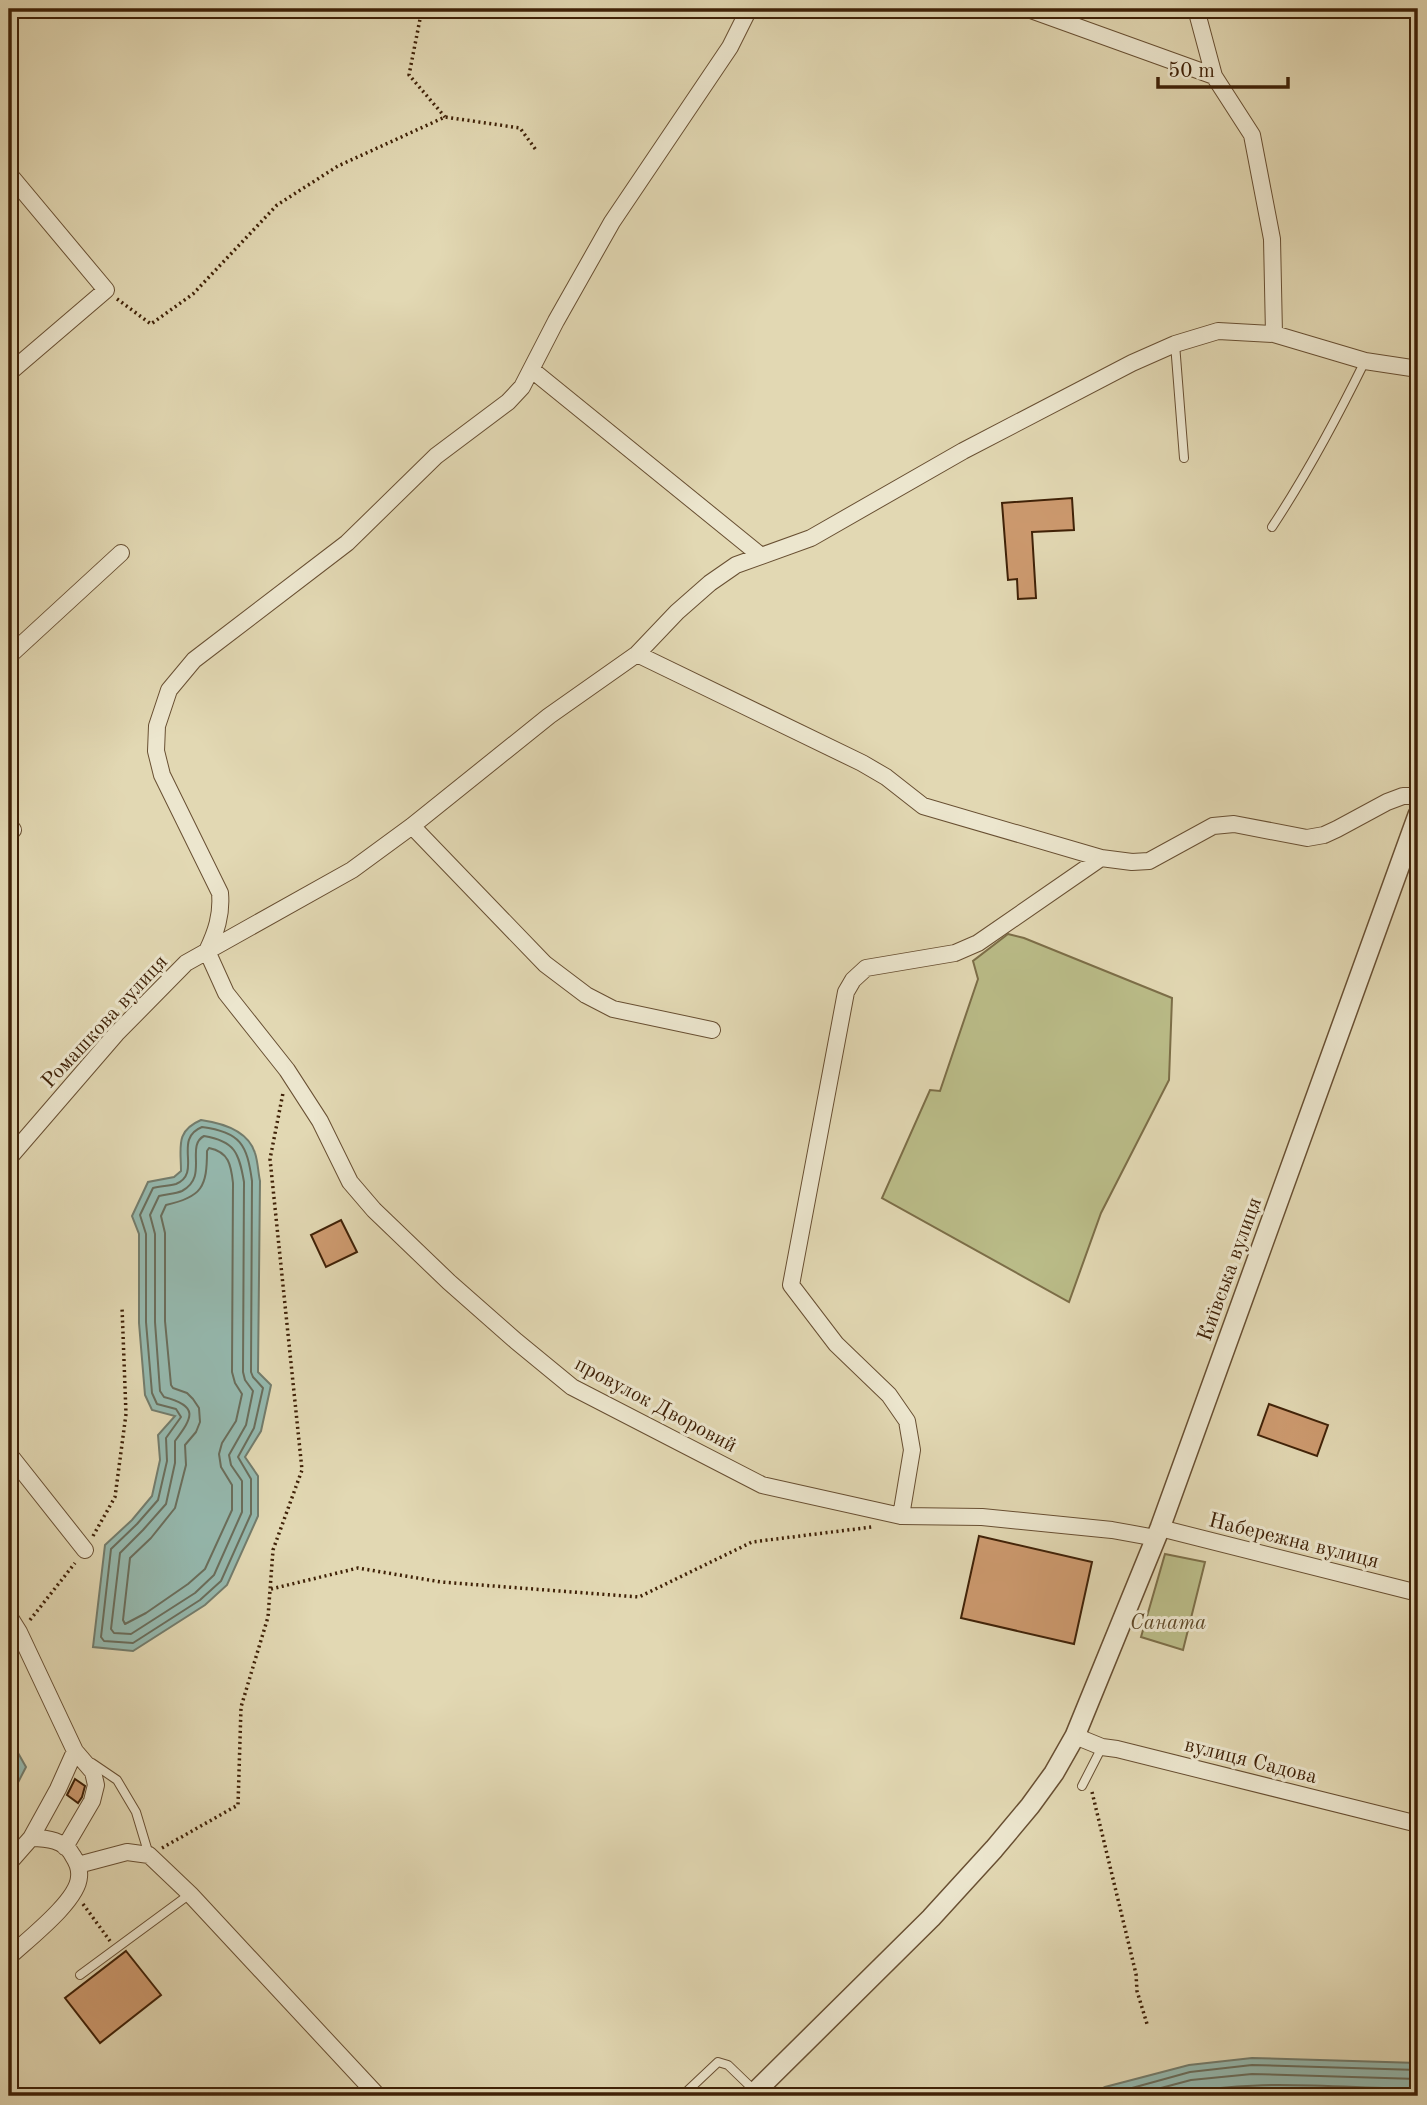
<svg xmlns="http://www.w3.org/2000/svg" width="1427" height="2105" viewBox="0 0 1427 2105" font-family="'Old Standard TT',serif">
	<rect width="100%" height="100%" fill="#e2d8b3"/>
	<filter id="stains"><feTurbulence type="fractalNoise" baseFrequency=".00286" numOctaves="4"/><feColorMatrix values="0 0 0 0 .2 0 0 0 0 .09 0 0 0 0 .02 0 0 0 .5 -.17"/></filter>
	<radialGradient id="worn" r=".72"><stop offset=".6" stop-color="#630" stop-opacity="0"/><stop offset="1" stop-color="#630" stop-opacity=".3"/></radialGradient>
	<path fill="#babc88" stroke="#7c6e48" stroke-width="2" d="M1008,934L1024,938L1172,998L1169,1080L1101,1213L1069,1302L882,1198L930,1090L940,1091L978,979L973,961Z
		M1165,1554L1205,1562L1183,1650L1141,1637Z"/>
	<path fill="#95b9af" stroke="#737c6c" stroke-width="2" d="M201,1120C222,1123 248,1130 255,1153C258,1162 258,1172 260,1181L258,1372L271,1385L261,1431L245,1457L258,1476V1516L227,1585L205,1605L133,1651L93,1647L105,1545L132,1520L152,1496L160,1460L158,1435L175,1416L152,1410L145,1395L139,1323V1234L132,1216L148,1182L174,1177L181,1171C181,1147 175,1131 201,1120Z
		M9,1737L26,1767L9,1800Z
		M1252,2058L1418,2063V2096H1088L1105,2087L1189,2065Z"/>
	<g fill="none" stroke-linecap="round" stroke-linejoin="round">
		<path stroke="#6a6d5b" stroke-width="2" d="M202,1127C241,1132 247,1145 252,1181L251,1372L253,1377L263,1388L254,1428L238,1457L251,1479V1514L221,1581L200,1600L133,1643L104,1641L101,1637L111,1549L137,1524L158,1500L167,1461L166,1438L181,1417L176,1409L157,1404L152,1393L146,1322V1234L140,1215L153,1188C160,1186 169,1186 176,1184C203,1173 172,1139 202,1127Z
			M204,1136C235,1141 239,1153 244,1182L243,1372L245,1380L253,1391L246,1425L229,1455L231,1465L242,1481V1512L214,1575L195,1593L131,1634L114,1633L111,1629L120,1553L143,1530L166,1504L175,1463V1441C193,1417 199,1406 164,1397L160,1391L155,1322V1234L150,1215L159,1196C166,1194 175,1194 182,1191C209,1177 185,1146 204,1136Z
			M209,1148C229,1152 231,1165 233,1183L232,1372L235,1383L242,1394L236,1421L222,1443L219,1454L221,1467L232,1485V1510L205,1569L188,1584L146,1613L125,1624L123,1620L130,1558L151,1538L175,1508L186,1465L185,1445L196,1432L200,1422L199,1408L193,1399L187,1393L173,1388L171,1385L165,1321V1233L161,1216L166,1205C202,1197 207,1187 207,1151Z
			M1103,2096L1190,2072L1252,2065L1418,2070
			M1131,2096L1191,2080L1252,2074L1418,2079
			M1170,2096C1252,2077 1335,2088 1418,2089"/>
	</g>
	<path fill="#cd9a6f" stroke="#3f2107" stroke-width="2" d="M1072,498L1074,530L1032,532L1036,598L1018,599L1017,579L1008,580L1002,503Z
		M341,1220L357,1252L326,1267L311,1235Z
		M1269,1404L1328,1425L1317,1456L1258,1435Z
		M979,1536L1092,1562L1074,1644L961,1618Z
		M75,1779L85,1786L82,1797L78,1803L67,1795Z
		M126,1951L161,1995L100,2043L65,1998Z"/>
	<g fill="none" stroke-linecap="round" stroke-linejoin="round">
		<g stroke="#684f32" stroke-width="10">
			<path id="service" d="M1175,344L1184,458
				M1272,527C1307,474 1337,418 1365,361
				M92,1763L117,1780L136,1812L149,1855
				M1082,1786L1102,1747
				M80,1975L190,1894
				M682,2096L718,2062L728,2065L756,2092"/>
		</g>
		<g stroke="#684f32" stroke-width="18">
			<path id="minor" d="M1028,9L1214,76
				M1196,9L1214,76L1252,135L1272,239L1274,334
				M9,174L106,290L9,373
				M532,370L760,555
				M637,654L862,763L886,777L923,806L1101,858L1132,862L1149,861L1213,826L1234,824L1307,838L1324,835L1337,829L1387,802L1403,796H1418
				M9,656L121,553
				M9,824L13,830L9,834
				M412,826L545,964L586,995L613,1009L712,1030
				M207,951L226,993L287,1070L320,1121L350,1182L374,1210L449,1282L516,1341L572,1387L762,1485L901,1516L982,1517L1112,1530L1156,1538
				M207,951C216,932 222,915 220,893L162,775L156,751L157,726L169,690L194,660L347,543L436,456L508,402L522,387L556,321L612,222L730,47L749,9
				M9,1158L116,1034L186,963L352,870L412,826L549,716L637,654L677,612L710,583L736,565L811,538L963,451L1132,363L1175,344L1218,331L1274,334L1365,361L1418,369
				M9,1454L85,1550
				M901,1516L912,1450L907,1421L889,1395L836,1344L791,1285L846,992L853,980L866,968L955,953L978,943L1101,858
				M1160,1528L1418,1593
				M9,1616L19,1632L75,1751L93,1772L96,1785L92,1801L65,1847
				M1075,1736L1102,1747L1117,1749L1418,1824
				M31,1838L58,1789L75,1751
				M9,1863L31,1838C47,1838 65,1840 73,1856C77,1862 80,1869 79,1877C78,1901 27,1940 9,1957
				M78,1865L127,1852L149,1855L190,1894L378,2096"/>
		</g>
		<g stroke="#684f32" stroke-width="22">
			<path id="tertiary" d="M751,2096L931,1918L994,1849L1030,1806L1054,1773L1075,1736L1160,1528L1418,815"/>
		</g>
		<path stroke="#3f2107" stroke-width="3.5" stroke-dasharray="2 3.5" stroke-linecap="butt" d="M422,9L409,75L445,117
			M117,299L151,324L193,294L277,205L338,166L445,117L520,128L536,150
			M93,1536L115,1497L126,1414L122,1307
			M271,1589L358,1568L441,1582L639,1597L752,1542L872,1527
			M30,1620L75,1563
			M1092,1792L1136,1974L1137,1991L1147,2024
			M162,1848L238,1805L241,1707L268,1617L273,1550L302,1470L270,1159L283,1093
			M83,1904L110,1941"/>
		<use href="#service" stroke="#ece6ce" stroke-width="8"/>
		<use href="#minor" stroke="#ece6ce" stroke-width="16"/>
		<use href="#tertiary" stroke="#ece6ce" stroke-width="19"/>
	</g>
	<g text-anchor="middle" stroke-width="6" stroke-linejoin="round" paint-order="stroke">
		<g font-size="21" fill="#3f2107" stroke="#ece6ce">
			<text transform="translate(104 1021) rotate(-47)" y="7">Ромашкова вулиця</text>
			<text transform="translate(1229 1269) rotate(-70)" y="7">Київська вулиця</text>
			<text transform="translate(656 1404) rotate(28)" y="7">провулок Дворовий</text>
			<text transform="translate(1294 1540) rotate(14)" y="7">Набережна вулиця</text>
			<text transform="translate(1251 1760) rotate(14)" y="7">вулиця Садова</text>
		</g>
		<g font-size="21" font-style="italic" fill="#5e4827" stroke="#ece6ce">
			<text x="1168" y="1629">Саната</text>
		</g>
	</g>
	<rect width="1427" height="2105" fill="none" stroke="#e2d8b3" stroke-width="35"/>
	<rect x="10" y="10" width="1406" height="2084" fill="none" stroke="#3f2107" stroke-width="3.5"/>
	<rect x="18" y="18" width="1392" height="2070" fill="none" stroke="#3f2107" stroke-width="2"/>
	<path d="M1158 77v10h130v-10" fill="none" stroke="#3f2107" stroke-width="3.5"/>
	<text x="1168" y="77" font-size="21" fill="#3f2107" stroke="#ece6ce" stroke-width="5" paint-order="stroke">50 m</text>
	<rect width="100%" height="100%" filter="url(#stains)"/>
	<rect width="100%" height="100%" fill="url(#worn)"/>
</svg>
